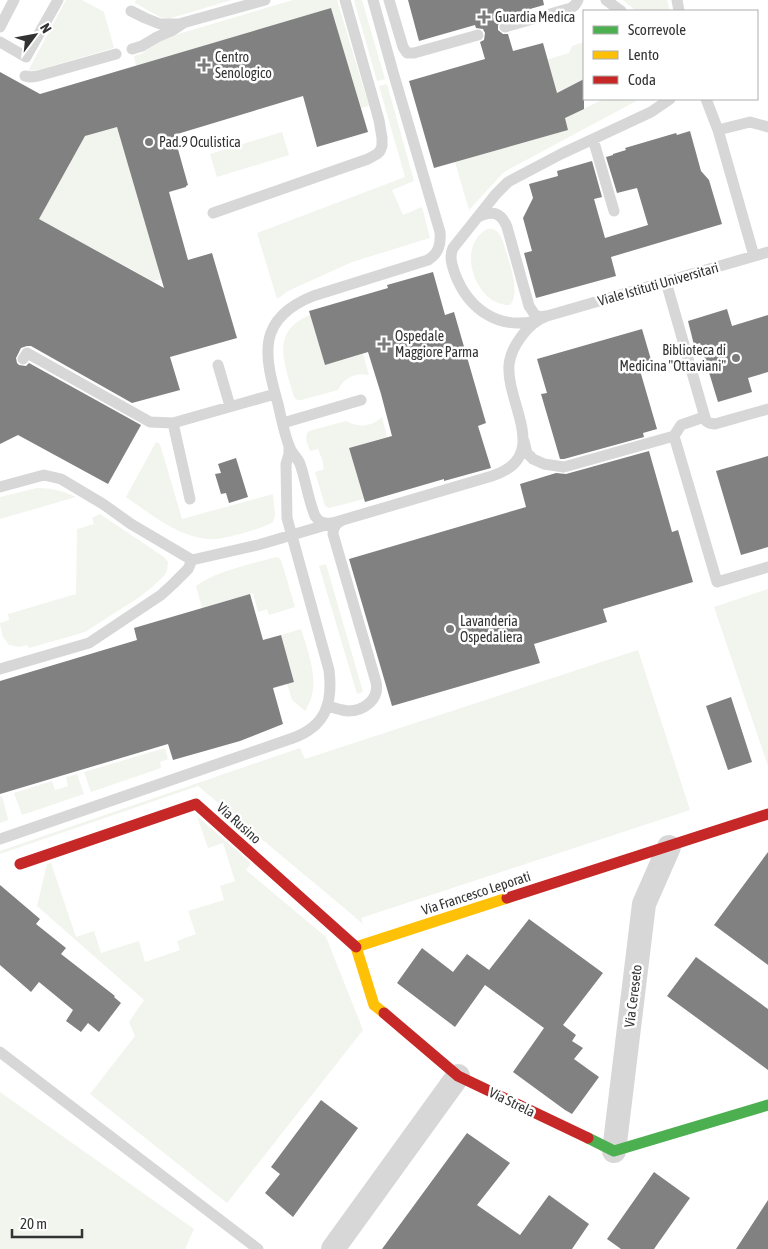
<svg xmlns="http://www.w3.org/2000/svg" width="768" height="1249" viewBox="0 0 768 1249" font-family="'Asap Condensed',sans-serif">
	<rect width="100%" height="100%" fill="#fff"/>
	<path fill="#f1f5ed" d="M66,0H82L104,12L114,48L38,70L28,71Z
		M136,0H232L168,19L160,17L135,3Z
		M293,0H337L369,106L361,108L331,8L136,66L134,56L141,54L165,38Z
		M354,0H362L385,79L377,81Z
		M623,0H667L670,11H636Z
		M584,42V79L558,92L545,96L536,63L569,53L572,46Z
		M387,84L414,181L392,190L403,215L422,207L430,238L352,262L288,291L277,299L257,233L405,177L379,86Z
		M604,99H640L504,172L469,210L455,162L568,130L564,114L579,111Z
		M117,127L162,279L148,282L147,278L39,219L85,136Z
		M282,132L289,155L217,177L210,154Z
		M487,229C496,227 500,234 503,241C507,257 522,292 510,305C477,307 454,248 487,229Z
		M310,315L325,365L363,354L369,375C356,372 344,377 338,390L301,400H297L294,397C285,364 269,332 310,315Z
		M382,417L387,437L349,448L364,499L329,508L325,506L315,472L324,469L322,459L318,449L310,451C308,444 303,437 309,431L346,421C359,428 371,427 382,417Z
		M156,442L160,444L182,519L273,494L275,515L273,522C263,528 252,530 240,534C231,536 219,540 209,539C178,537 151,514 126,497Z
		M37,488C51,488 63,491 76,497L0,519V497Z
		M100,514L164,557L168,562L167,571L163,577L151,588L138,598L85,632L29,648L27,645L19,647L9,645L3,637L0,624V623L9,620L8,614L76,594L77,529L94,524L92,518Z
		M276,557L279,558L281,560L295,607L269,615L267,609L258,612L253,593L202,608L196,586C218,570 250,565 276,557Z
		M326,564L363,692L357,694L319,566Z
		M768,589V766L714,607Z
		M301,629C309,655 322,686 305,711L292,700L287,684L294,681L281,635Z
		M638,650L690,810L361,918L363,924L357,919H356L355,917L198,786L0,854V851L300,748L305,759Z
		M165,748L168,759L160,762L161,768L91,792L84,772Z
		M77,774L84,794L22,815L14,793L52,781L55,790L68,786L66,777Z
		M2,796L6,811L8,820L0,823V797Z
		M197,816L251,863L246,870L326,937L363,1030L227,1203L90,1094L135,1036L129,1022L144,1000L37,906L47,864L51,863L76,937L94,931L101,953L139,941L145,962L180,950L177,941L196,934L188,911L224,900L220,886L235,881L223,843L208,848Z
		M0,1092L194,1229L185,1249H0Z"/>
	<path fill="#818181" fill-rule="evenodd" d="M408,0H543L544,5L502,17L503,20L498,25V30L503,34H508L513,51L543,43L557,93L584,79V109L565,118L568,130L434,168L409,81L485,59L480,42L484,40L485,33L483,29L476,28L475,25L419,41Z
		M331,8L368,132L317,147L303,96L174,135L188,185L186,186V187L169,192L188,260L212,253L237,338L170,357L180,390L132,403L31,346H27L21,348L16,358L17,363L19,365L26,366L29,363L141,425L108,484L18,435L0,444V72L40,94ZM117,127L164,288L39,219L85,136Z
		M690,131L701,171L709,180L722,224L611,257L616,276L536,298L524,253L532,251L523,218L533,198L529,184L558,176L557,171L592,161L602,197L594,199L605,238L648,225L637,188L617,193L606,157L613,155V154L626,150L625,148L676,133L677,135Z
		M433,272L445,315L454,312L486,423L478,426L491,468L444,481V479L365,502L349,448L392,436L381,394L368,352L325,365L309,311L388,288L387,285Z
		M727,309L732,326L768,315V372L748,378L752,392L718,402L700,343L694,345L688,321Z
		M642,329L652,363L639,367L657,429L643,433L644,437L564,459H560L541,394L547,393L537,359Z
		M649,451L672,532L678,530L693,582L603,609L607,622L534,644L540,663L392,706L349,559L526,507L520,484L556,473L566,474Z
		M768,456V547L741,555L716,471Z
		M236,458L248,497L229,503L226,493L221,494L215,474L221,473L218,464Z
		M250,594L263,640L281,635L294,682L273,688L283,724L240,741L173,760L168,744L0,794V681L137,640L134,628Z
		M731,697L752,762L728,770L706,706Z
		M768,852V965L714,925Z
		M0,885L40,919L36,924L66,948L61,954L115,996L114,997L121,1003L99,1032L88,1023L81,1032L66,1021L73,1010L39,982L31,992L0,965Z
		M529,919L603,973L563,1025L576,1035L572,1041L583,1048L574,1059L599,1077L572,1114L565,1110L513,1072L544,1028L485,985L455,1027L397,983L422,948L453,972L467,954L489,970Z
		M696,957L768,1009V1070L667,996Z
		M321,1100L358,1128L293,1217L265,1193L280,1174L271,1167Z
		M467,1133L510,1163L477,1205L520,1235L549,1195L589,1224L572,1249H382Z
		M654,1172L690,1198L654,1249H621L607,1239Z
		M768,1200V1249H736Z"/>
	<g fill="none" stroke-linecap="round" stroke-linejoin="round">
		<path stroke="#d7d7d7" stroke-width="11" d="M389,0L403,47L407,53H414L478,35
			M606,0L621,11
			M677,0L679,11
			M131,11L145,18L160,24H179L265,0
			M0,27L14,0
			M505,27L571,8L575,5L578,0
			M0,42L26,57L58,0
			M132,49L142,46L157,37L171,31L182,24
			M25,76L31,77L38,76L116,54
			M706,99L718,130L754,256
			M718,130L750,122L768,127
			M593,139L614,211
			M213,213L368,159L377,154L380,151L382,146V138L379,120L345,0
			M478,217C492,210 501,212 507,227L529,306L535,315L541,317L546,316
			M666,282L706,421L709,423L715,424L768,409
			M535,321C497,330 468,308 455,274C452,265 449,257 453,248L496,194L508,182L561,154L651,112L670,99
			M23,359L27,353L150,422L173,423
			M218,365L230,406
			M704,417L681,425L674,436L717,582L768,567
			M283,423L361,400
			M524,441L527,453L533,459L544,464L564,467L674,436
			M0,487L44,475L61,479L103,504L131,524L192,560L258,545L492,476C552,457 506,404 509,365C510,355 515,345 521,337C528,327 535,320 547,316L768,252
			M190,499L173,423L275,394
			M331,523C323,524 319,522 315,516C308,499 306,481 300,464C298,458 292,454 290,448C285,437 281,417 278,404C264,355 256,319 313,296L428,260C439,253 441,244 440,232L393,72L373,0
			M0,669L89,643L161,595L173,584L188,569L192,560
			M328,706C334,708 341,710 348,711C364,711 380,699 376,682L333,534C333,526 337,522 343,520
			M0,839L293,738C326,726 333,703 329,670L287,518L286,464L289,454V445
			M0,1052L258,1249"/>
		<path stroke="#d7d7d7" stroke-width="24" d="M614,1151L644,904L669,847
			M333,1249L458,1076"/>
		<path stroke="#4caf50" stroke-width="11" d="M588,1138L614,1151L768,1105"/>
		<path stroke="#ffc107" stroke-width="11" d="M384,1013L374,1005L356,947L507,898"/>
		<path stroke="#c62828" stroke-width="11" d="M20,864L196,804L356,947
			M507,898L768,814
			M384,1013L458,1076L588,1138"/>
	</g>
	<g fill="#7a7a7a" stroke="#fff" stroke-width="2">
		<path d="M481.5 9.5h5v5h5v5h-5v5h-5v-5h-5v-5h5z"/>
		<path d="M201.5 57.5h5v5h5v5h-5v5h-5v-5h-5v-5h5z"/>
		<circle cx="149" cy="142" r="5"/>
		<path d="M381.5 336.5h5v5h5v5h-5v5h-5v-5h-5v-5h5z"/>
		<circle cx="736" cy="358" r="5"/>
		<circle cx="450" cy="629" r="5"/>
	</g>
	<g text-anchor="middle" stroke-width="5" stroke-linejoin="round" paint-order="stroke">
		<g font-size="14" fill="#333" stroke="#fff" text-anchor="start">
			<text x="495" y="22">Guardia Medica</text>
			<text x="215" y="62">Centro<tspan x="215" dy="16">Senologico</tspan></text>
			<text x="159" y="147">Pad.9 Oculistica</text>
			<text x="395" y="341">Ospedale<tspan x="395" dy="16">Maggiore Parma</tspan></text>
			<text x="726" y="355" text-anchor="end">Biblioteca di<tspan x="726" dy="16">Medicina "Ottaviani"</tspan></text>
			<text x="460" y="626">Lavanderia<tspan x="460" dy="16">Ospedaliera</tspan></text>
		</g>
		<g font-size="14" fill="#333" stroke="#fff">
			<text transform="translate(658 284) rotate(-16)" y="5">Viale Istituti Universitari</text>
			<text transform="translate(239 823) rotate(42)" y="5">Via Rusino</text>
			<text transform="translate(476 893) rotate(-18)" y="5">Via Francesco Leporati</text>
			<text transform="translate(633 996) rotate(-83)" y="5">Via Cereseto</text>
			<text transform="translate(512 1102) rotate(26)" y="5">Via Strela</text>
		</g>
	</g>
	<rect x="583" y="10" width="175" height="90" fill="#ffffff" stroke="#adadad"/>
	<rect x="593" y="26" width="25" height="8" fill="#4caf50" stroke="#adadad"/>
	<text x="628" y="35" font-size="15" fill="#333333">Scorrevole</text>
	<rect x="593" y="51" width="25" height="8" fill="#ffc107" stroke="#adadad"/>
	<text x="628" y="60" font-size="15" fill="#333333">Lento</text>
	<rect x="593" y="76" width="25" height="8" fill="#c62828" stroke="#adadad"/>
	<text x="628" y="85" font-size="15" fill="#333333">Coda</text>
	<g transform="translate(35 35) rotate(58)" stroke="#ffffff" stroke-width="4" paint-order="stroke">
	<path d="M0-4L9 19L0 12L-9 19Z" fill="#333333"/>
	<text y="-8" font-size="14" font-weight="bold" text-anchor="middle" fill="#333333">N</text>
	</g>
	<path d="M12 1229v8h70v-8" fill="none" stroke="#333333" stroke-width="2.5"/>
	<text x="20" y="1229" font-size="15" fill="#333333" stroke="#ffffff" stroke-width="4" paint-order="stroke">20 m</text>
</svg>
